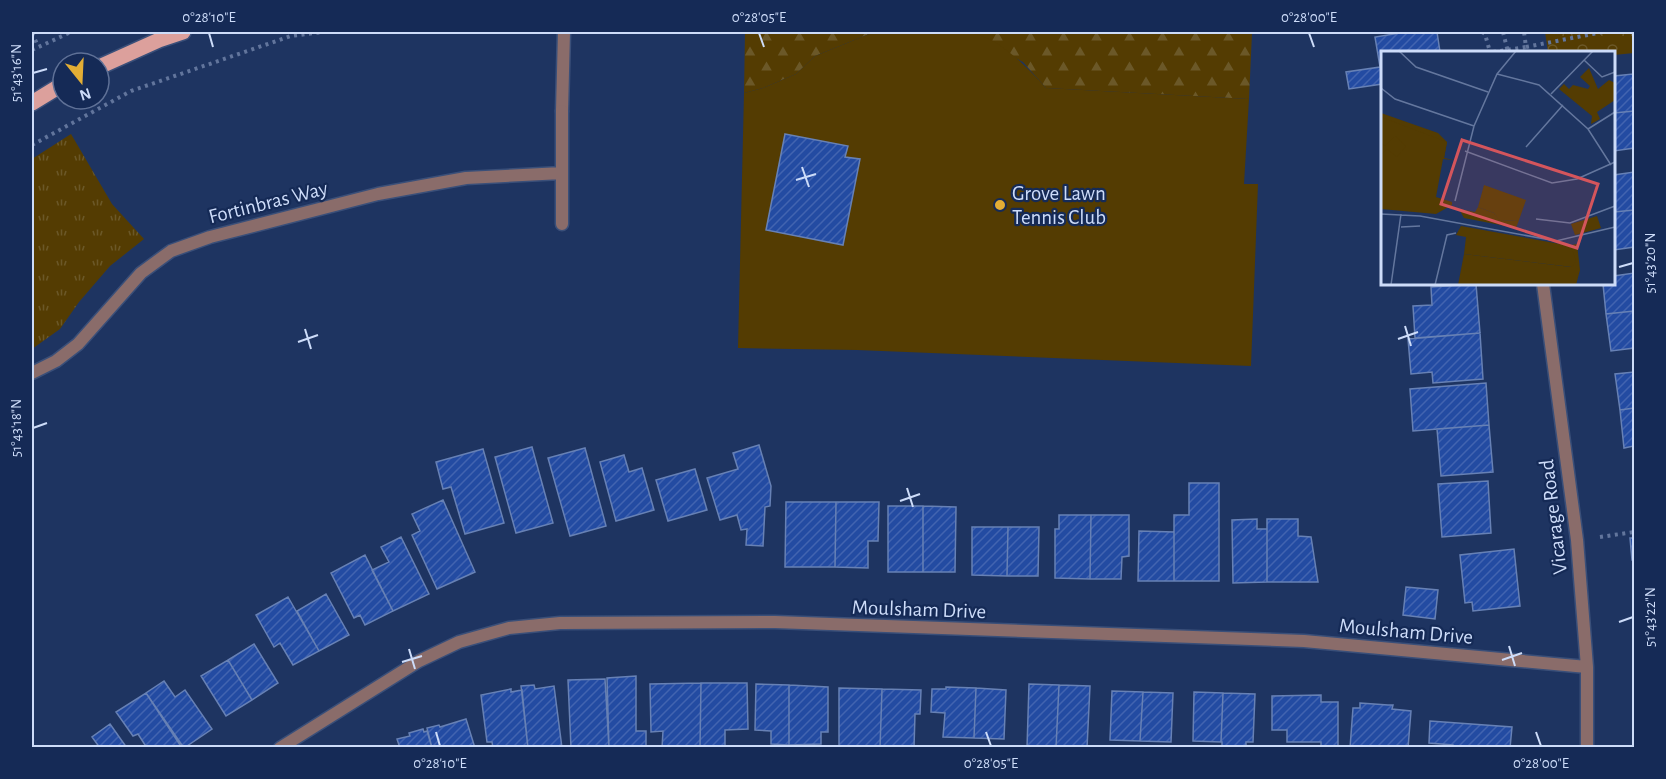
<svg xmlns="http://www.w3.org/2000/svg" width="1666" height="779" viewBox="0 0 1666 779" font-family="'Alegreya Sans',sans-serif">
	<defs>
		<pattern id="grass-tufts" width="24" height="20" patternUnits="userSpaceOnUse" patternTransform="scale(1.5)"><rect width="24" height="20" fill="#543c02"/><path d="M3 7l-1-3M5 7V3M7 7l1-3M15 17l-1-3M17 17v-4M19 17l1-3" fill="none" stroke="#6b5828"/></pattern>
		<pattern id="forest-firs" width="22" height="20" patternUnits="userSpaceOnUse" patternTransform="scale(1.5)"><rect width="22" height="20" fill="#543c02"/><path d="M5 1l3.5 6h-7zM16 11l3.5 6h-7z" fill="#6b5828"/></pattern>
		<pattern id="park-crowns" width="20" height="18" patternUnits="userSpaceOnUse" patternTransform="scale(1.5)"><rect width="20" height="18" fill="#543c02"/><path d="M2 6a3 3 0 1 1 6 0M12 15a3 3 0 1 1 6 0" fill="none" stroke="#6b5828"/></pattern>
		<pattern id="building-hatch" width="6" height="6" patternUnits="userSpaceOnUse" patternTransform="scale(1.5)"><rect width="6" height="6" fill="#234ba2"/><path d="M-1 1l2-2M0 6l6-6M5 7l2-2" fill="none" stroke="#4264b0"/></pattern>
	</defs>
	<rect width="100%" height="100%" fill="#1e3461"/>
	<path fill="url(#grass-tufts)" d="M71,134L112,204L144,239L110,266L79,302L60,329L32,349V159Z"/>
	<path fill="url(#forest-firs)" d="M745,32H874L815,56L796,74L763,88L744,93Z
		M966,32H1260L1252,33L1249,99L1046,88L1023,62Z"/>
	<path fill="url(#park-crowns)" d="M1545,32H1634V53L1614,55V52H1548Z"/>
	<path fill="#543c02" d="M874,32C905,32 953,26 981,36C1004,43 1030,70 1046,88L1249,99L1244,184H1258L1251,366L857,350L738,348L744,93L763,88L796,74L815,56Z"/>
	<path fill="url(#building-hatch)" stroke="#6781b5" stroke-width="1.5" d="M1406,32H1437L1440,52H1382V84L1349,89L1346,72L1380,67L1375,37Z
		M1633,74L1634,111L1614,113V76Z
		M1634,111V148L1614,151V113Z
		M785,134L848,146L845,157L860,159L843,245L766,230Z
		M1634,172V210L1614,212V175Z
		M1634,210V247L1614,250V212Z
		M1634,273V311L1606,314L1603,284H1614V276Z
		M1476,284L1480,333L1415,338L1413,306L1432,305L1431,287Z
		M1634,311V348L1611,351L1606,314Z
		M1480,333L1483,379L1433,383L1432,372L1411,374L1408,339Z
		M1634,372V408L1620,410L1615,374Z
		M1486,383L1489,425L1413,431L1410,389Z
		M1634,408V446L1624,448L1620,410Z
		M1489,425L1493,472L1441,476L1437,429Z
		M759,445L771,486L770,506L765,507L763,546L746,545L747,529L741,530L737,515L720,520L707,478L738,469L733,453Z
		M532,447L553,523L516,533L495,457Z
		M585,448L606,526L570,536L548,458Z
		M483,449L504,523L465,534L451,487L443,489L436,462Z
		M624,455L629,472L642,468L654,510L616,521L600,462Z
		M695,469L707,510L668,521L656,480Z
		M1488,481L1491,533L1442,537L1438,484Z
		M1189,483H1219V581H1174V515H1189Z
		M443,500L475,572L437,589L412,535L420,531L412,514Z
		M786,502H836L835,567H785Z
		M836,502H879L878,541H868V568L835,567Z
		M888,506H923V572H888Z
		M923,506L956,507L955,572H923Z
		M1059,515H1091L1090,579L1055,578V529H1059Z
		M1091,515H1129V556L1122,557L1121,579H1090Z
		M1257,519V529H1267V582L1233,583L1232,520Z
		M1267,519H1298V536L1311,537L1318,582H1267Z
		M972,527H1008L1007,576L972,575Z
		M1008,527H1039L1038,576H1007Z
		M1139,531L1174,532V581H1138Z
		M401,537L429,594L393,611L372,570L389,562L381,547Z
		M1630,538H1634V560H1632Z
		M1514,549L1520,606L1473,611L1472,602L1465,603L1460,555Z
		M365,555L393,611L365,625L360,615L354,618L331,573Z
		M1406,587L1438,590L1435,619L1403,615Z
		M326,594L349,635L319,651L297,611Z
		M288,597L319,651L293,665L280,643L274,647L256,615Z
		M254,644L278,683L252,700L228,660Z
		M228,660L252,700L226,716L201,676Z
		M636,676V731H646V748H609L607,678Z
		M605,679L609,748H571L568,680Z
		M164,681L175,697L185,690L212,729L184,748L146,693Z
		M701,683H747L748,729L725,730V748H700Z
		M701,683L700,748H662L663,731L651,732L650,684Z
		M756,684L789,685V745L771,744V731L755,730Z
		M1029,684L1059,685L1056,748H1027Z
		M534,685L535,689L554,686L562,748H528L521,686Z
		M789,685L828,687V732H821V744L789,745Z
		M1059,685L1090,686L1087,748H1056Z
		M946,687L976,688L974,738L943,737L945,713L931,712L932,689H946Z
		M839,688L882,689L880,748H839Z
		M976,688L1006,690L1004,739L974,738Z
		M511,689V692L522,690L528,748H493L492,742H487L481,695Z
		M882,689L921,690L920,714H915L914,748H880Z
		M1112,691L1143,692L1140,741L1110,740Z
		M1143,692L1173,693L1171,742L1140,741Z
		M1194,692L1223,693L1221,742L1193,741Z
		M146,693L182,748H147L138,734L133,736L116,712Z
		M1223,693L1255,694L1253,742H1246V748H1222V742H1221Z
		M1321,695V702H1338V748H1321V742H1287V730H1272V696Z
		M1360,703L1388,705H1393L1392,709L1411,711L1408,748H1350L1353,708H1360Z
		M466,719L475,748H432L427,728L439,725L440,727Z
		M1430,721L1512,727L1510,748H1453V745L1429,743Z
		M110,724L127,748H100L92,737Z
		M423,729L424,732L427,731L432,748H400L397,739L410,736L409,733Z"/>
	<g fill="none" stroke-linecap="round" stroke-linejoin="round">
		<g stroke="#3a4f79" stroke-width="15">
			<path id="lane" d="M562,111L564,32"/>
		</g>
		<g stroke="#3a4f79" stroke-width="15">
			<path id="street" d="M562,111V224
				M1543,284L1577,540L1587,667V748
				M32,373L56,361L78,344L141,273L171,251L210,237L378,194L466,178L562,173
				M280,748L419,661L459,642L509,628L560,623L775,622L1304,641L1587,667"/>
		</g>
		<g stroke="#3a4f79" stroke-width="18">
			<path id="primary" d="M99,67L159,40L183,32
				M32,103L63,84"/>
		</g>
		<path stroke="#62759c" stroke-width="4" stroke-dasharray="3 4.5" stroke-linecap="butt" d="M1482,32L1485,34L1490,52
			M1503,32L1508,52
			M32,33L38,46
			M1526,47L1603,32
			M32,50L71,32
			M1493,52L1526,47L1524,32
			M32,145L131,91L291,36L323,32
			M1600,537L1634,532"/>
		<use href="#lane" stroke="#8a6c6a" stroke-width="12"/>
		<use href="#street" stroke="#8a6c6a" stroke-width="12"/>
		<use href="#primary" stroke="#dca09c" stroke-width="15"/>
	</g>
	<path fill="none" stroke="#cddcf9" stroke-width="2" d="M209,33L213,47M759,33L764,47M1309,33L1314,47M33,73L47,69M802,167L809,187M796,180L816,174M1619,267L1633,263M1405,326L1411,346M305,329L311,349M1398,339L1418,332M298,342L318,335M33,428L47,423M907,488L913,507M900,501L920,494M1619,622L1633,617M1509,646L1515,666M409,649L415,669M1502,660L1522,653M402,662L422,656M436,732L440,746M986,732L991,746M1536,732L1541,746"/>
	<circle fill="#e3ae35" stroke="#152a56" stroke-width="2" cx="1000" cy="205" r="6"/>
	<g text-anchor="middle" stroke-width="4.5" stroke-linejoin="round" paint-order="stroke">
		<g font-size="21" fill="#cddcf9" stroke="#152a56" text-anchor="start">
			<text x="1012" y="200">Grove Lawn<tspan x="1012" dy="24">Tennis Club</tspan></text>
		</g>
		<g font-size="21" fill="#cddcf9" stroke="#152a56">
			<text transform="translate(268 202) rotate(-14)" y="7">Fortinbras Way</text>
			<text transform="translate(1553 517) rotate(-97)" y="7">Vicarage Road</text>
			<text transform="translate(919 609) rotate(2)" y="7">Moulsham Drive</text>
			<text transform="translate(1406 631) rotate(5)" y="7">Moulsham Drive</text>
		</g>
	</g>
	<g transform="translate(1381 51)">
		<rect width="234" height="234" fill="#1e3461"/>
		<path d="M216,165L220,177L194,184L190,173Z" fill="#543c02"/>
		<path d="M0,62L57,82L66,91L63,107L0,71ZM97,156L113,162L120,170L138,169L135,177L83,167L78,158L94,161Z" fill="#543c02"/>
		<path d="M0,66L66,91L63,107L73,109L62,108L55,146L71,151V154L55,163L0,158ZM196,193L199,219L195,234H77L83,203L190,216V195H185Z" fill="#543c02"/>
		<path d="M208,17L217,38L228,29L234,32V49L216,61L219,68L210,73L211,65L178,38L183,33L188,38L192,34L207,38L209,35L199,26ZM14,85L25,95L16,106L6,98L0,104V92L4,95ZM103,134L145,149L138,169L119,170L113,162L97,156ZM80,175L190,195L195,210L191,216L83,203L85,186L75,184Z" fill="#543c02"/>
		<path fill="none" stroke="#64779e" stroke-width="1.5" d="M18,0L35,16L107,41M203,9L221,26L234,21M116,23L158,34L207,78L230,114M0,37L14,48L93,75M170,43L212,0M207,78L234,61M145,96L182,54M84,100L171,132L196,128L234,111M74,150L93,75L116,23L135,0M0,163L39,165L175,190L234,176M155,168L189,172L234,155M20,176L39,175M10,234L20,163M54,234L66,184L75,182"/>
		<path fill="#d4555c" fill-opacity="0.15" stroke="#d4555c" stroke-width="3" d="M81,89L217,133L196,197L60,153Z"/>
		<rect width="234" height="234" fill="none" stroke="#cddcf9" stroke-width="3"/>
	</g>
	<rect width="1666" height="779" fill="none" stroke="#152a56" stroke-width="66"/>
	<g transform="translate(81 81) rotate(162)"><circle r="28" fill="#152a56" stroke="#5f7197" stroke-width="1.5"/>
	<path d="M0-4.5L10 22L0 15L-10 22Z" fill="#e3ae35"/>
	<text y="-9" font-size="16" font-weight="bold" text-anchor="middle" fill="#cddcf9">N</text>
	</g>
	<rect x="33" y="33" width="1600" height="713" fill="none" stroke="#cddcf9" stroke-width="2"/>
	<g font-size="15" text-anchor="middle" fill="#cddcf9">
		<text x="209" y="22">0°28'10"E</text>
		<text x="759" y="22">0°28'05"E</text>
		<text x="1309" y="22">0°28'00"E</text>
		<text transform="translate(16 73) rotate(-90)" y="5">51°43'16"N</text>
		<text transform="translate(1650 263) rotate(-90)" y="5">51°43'20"N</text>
		<text transform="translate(16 428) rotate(-90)" y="5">51°43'18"N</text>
		<text transform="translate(1650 617) rotate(-90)" y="5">51°43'22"N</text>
		<text x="440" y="768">0°28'10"E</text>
		<text x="991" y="768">0°28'05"E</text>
		<text x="1541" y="768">0°28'00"E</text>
	</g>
</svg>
